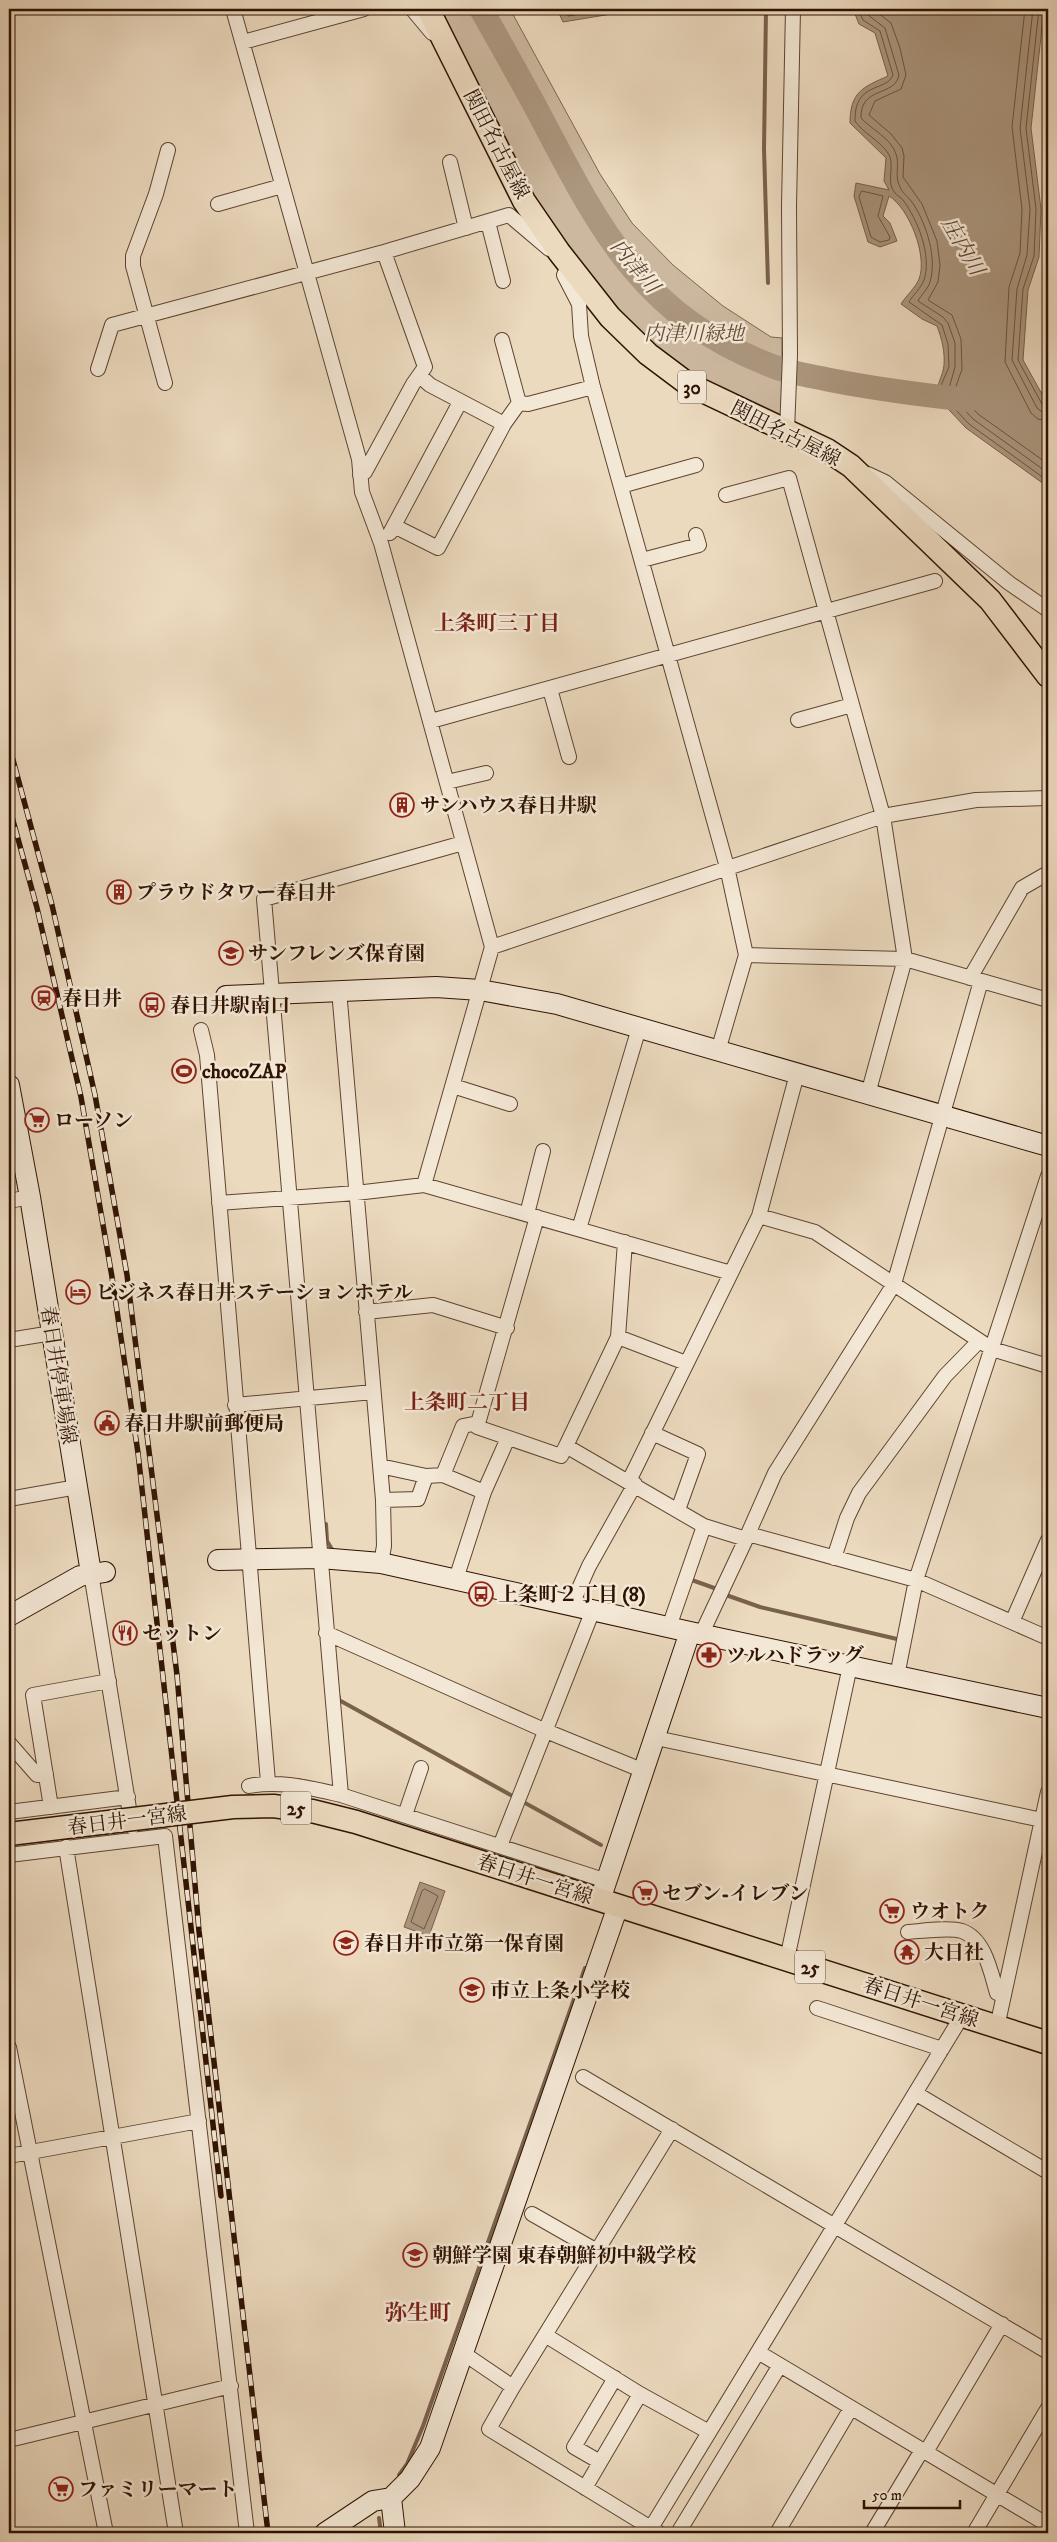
<svg xmlns="http://www.w3.org/2000/svg" width="1057" height="2542" viewBox="0 0 1057 2542" font-family="'IM FELL DW Pica','Noto Serif JP',serif">
	<rect width="100%" height="100%" fill="#ecdabf"/>
	<filter id="stains"><feTurbulence type="fractalNoise" baseFrequency=".004" numOctaves="4"/><feColorMatrix values="0 0 0 0 .2 0 0 0 0 .09 0 0 0 0 .02 0 0 0 .5 -.17"/></filter>
	<radialGradient id="worn" r=".72"><stop offset=".6" stop-color="#630" stop-opacity="0"/><stop offset="1" stop-color="#630" stop-opacity=".3"/></radialGradient>
	<path fill="#ccb89f" stroke="#7d6550" d="M434,9H510L600,174L632,223L673,265L723,306L771,337L782,338V411L777,419L708,389L645,345L530,200Z"/>
	<path fill="#ab967e" stroke="#79614c" d="M557,9H642L563,22Z
		M853,9H1044L1031,128L1041,209L1039,257L1028,290L1023,360L1048,405V487L966,428L936,396C937,383 943,376 944,365C945,352 942,339 937,326L922,319L901,304C906,296 916,287 919,279C928,256 909,208 889,196L883,216L890,223L897,241L880,247L868,242L854,196L856,183L889,190L884,181L886,158L850,123C850,92 863,87 888,76L875,33L859,24Z
		M420,1882L445,1891L429,1936L404,1927Z"/>
	<g fill="none" stroke-linecap="round" stroke-linejoin="round">
		<path stroke="#6c5440" stroke-width="1" d="M563,9L568,16L611,9
			M858,9L863,20L880,31L893,75C887,92 854,81 855,121C863,133 879,140 888,153C896,164 885,182 895,193C897,196 901,197 903,200C918,220 932,256 924,280C921,288 913,295 909,302L942,325L948,344L949,367L942,383L941,394L969,424L1048,481
			M865,9L868,15L885,28L899,75C895,97 860,86 861,118C872,130 891,138 896,154C900,165 894,176 900,187C902,193 910,198 914,205C927,226 937,258 930,282C928,289 921,295 918,301L943,317L948,323L955,343V367L948,392L973,419L1048,473
			M873,9L891,23L900,48L906,75L901,89L875,101L869,115L891,134L902,148L904,156L903,177L922,204L937,241L940,265L938,282L928,300L952,315L961,339L962,369L955,389L978,414L1048,464
			M1025,9L1012,127L1022,209L1020,253L1009,287L1005,362L1031,413L1038,419L1048,421
			M1033,9L1020,128L1030,209L1027,255L1017,289L1012,360L1037,408L1042,412L1048,413
			M1039,9L1026,128L1036,209L1034,256L1023,289L1018,360L1043,406L1048,407
			M862,191L883,196L878,216L890,237L889,240L880,242L871,237L859,197Z
			M425,1889L438,1896L424,1929L411,1922L422,1891Z"/>
		<path stroke="#79614c" stroke-width="4" d="M766,9L764,149L768,283
			M326,1524L327,1541L333,1551
			M689,1579L717,1589
			M726,1595L760,1607L897,1639
			M339,1697V1700L601,1845
			M399,2475L407,2464L423,2426L585,1968
			M379,2518L381,2533"/>
		<path stroke="#ab967e" stroke-width="24" d="M481,9C502,46 523,83 543,121C602,234 646,318 772,366C790,373 811,376 830,380C876,389 922,395 969,400"/>
		<g stroke="#5e4430" stroke-width="16">
			<path id="street" d="M233,9L359,459L362,492L381,543L492,947L424,1185
				M412,9L432,33
				M243,42L364,9
				M450,162L466,228
				M218,204L282,186
				M488,222L503,281
				M569,266L564,275L579,304L581,336L593,387L727,867L746,955L718,1051
				M502,340L519,403
				M98,369L112,325L384,252L509,215L549,249
				M420,376L430,385L504,424
				M165,383L133,266V256L156,194L168,150
				M787,431L790,355L789,206L793,9
				M868,474L885,482L1009,583L1048,610
				M360,475L365,472L413,384L425,367L384,252
				M621,486L696,465
				M726,495L789,478L883,816L905,959L868,1094
				M394,526L438,548L504,424L519,403L528,404L593,387
				M390,533L460,402
				M642,560L699,545L696,535
				M550,689L569,757
				M798,720L852,705
				M431,721L935,581
				M447,782L486,773
				M492,947L883,816L976,800L1048,798
				M746,955L905,959L1048,1000
				M970,978L1022,888L1048,873
				M339,990L383,1500L384,1546L381,1563
				M201,1030L207,1055L268,1782
				M453,1086L510,1104
				M9,1201L30,1197
				M219,1203L356,1193L424,1185L731,1273
				M527,1214L543,1151
				M759,1216L815,1232L992,1349L1048,1366
				M537,1217L477,1427L561,1456L566,1446L704,1526L746,1539L748,1534L916,1580L1048,1638
				M579,1229L639,1028
				M366,1312L433,1305L507,1328
				M618,1337L686,1363
				M9,1340L52,1333
				M235,1405L373,1392
				M652,1433L698,1454L678,1510
				M566,1446L618,1337L625,1242
				M380,1466L426,1476L443,1475L484,1492
				M443,1475L463,1426L478,1423
				M629,1481L759,1216L797,1074
				M9,1499L77,1487
				M383,1500L418,1499L426,1476
				M748,1534L775,1473L894,1284L981,981
				M834,1558L847,1518L859,1493L945,1376L979,1341
				M91,1573L132,1827
				M456,1579L484,1492L508,1438
				M572,1604L589,1566L635,1484
				M1012,1622L1048,1540
				M669,1627L704,1526
				M326,1633L546,1731L644,1771
				M701,1635L746,1539
				M897,1676L916,1580L1048,1176
				M656,1738L1042,1820
				M9,1743L37,1775L46,1774
				M249,1786C280,1780 310,1788 341,1795L607,1881
				M341,1795L264,899L463,843
				M51,1807L33,1695L109,1681
				M9,1812L128,1797
				M405,1815L421,1768
				M500,1846L593,1610
				M66,1847L176,2533
				M9,1855L165,1836L247,2533
				M908,1932C922,1931 950,1927 962,1931C985,1939 991,1973 997,1993L1004,1995
				M787,1959L850,1666
				M817,2008L942,2049
				M997,2027L1048,1792
				M9,2047L106,2533
				M583,2077L1048,2352
				M915,2093L1048,2172
				M9,2156L199,2121
				M532,2214L597,2251
				M545,2335L640,2394L709,2432
				M758,2352L1048,2525
				M463,2353L513,2387
				M9,2440L231,2386
				M926,2452L1002,2324
				M600,2462L574,2447L615,2378
				M585,2488L640,2394
				M651,2528L962,2016
				M659,2533L489,2429L513,2387L672,2129
				M678,2533L780,2365
				M777,2533L851,2408
				M872,2533L922,2450
				M974,2533L1048,2408"/>
		</g>
		<g stroke="#2e1201" stroke-width="22">
			<path id="secondary" d="M226,996L436,987L480,990L557,1004L1048,1146
				M9,1085L30,1197L91,1573
				M218,1560L320,1558L381,1563L690,1632L1048,1708
				M9,1616L80,1576L105,1572
				M600,1900L690,1632
				M391,2498L395,2533
				M325,2533L373,2501L391,2498L410,2479L430,2448L618,1906"/>
		</g>
		<g stroke="#2e1201" stroke-width="25">
			<path id="primary" d="M428,9L524,201L559,252L610,317L648,354L688,384L827,450L851,466L990,600L1048,676
				M572,1891L1048,2043"/>
		</g>
		<use href="#street" stroke="#f3e7d5" stroke-width="14"/>
		<use href="#secondary" stroke="#f3e7d5" stroke-width="20"/>
		<use href="#primary" stroke="#ecdabf" stroke-width="22"/>
		<g stroke="#2e1201" stroke-width="5.5">
			<path id="rail" d="M9,745L52,905L73,998L95,1095L127,1275L177,1675L199,1931L268,2533
				M9,806L37,908L81,1097L112,1277L138,1453L221,2196"/>
		</g>
		<use href="#rail" stroke="#f3e7d5" stroke-width="4" stroke-dasharray="11" stroke-linecap="butt"/>
		<g stroke="#2e1201" stroke-width="25" stroke-linecap="butt">
			<path id="primary-bridge" d="M9,1834L233,1807L273,1806L312,1811L356,1822L572,1891"/>
		</g>
		<use href="#primary-bridge" stroke="#ecdabf" stroke-width="22"/>
	</g>
	<defs>
		<g id="building-ring" transform="scale(1.25)"><circle r="9.5" fill="#f3e7d5" stroke="#8f2418" stroke-width="1.5"/><path d="M-4-6H4V6H1V3H-1V6H-4ZM-2.5-4.3h1.7v1.8h-1.7ZM.8-4.3h1.7v1.8H.8ZM-2.5-1h1.7V.8h-1.7ZM.8-1h1.7V.8H.8Z" fill="#8f2418"/></g>
		<g id="school-ring" transform="scale(1.25)"><circle r="9.5" fill="#f3e7d5" stroke="#8f2418" stroke-width="1.5"/><path d="M0-5L7-2L0 1L-7-2ZM-4 1L0 2.5L4 1V4Q0 6-4 4Z" fill="#8f2418"/></g>
		<g id="station-ring" transform="scale(1.25)"><circle r="9.5" fill="#f3e7d5" stroke="#8f2418" stroke-width="1.5"/><path d="M-3-6H3Q5-6 5-4V2Q5 4 3 4L4.5 6H3L1.5 4h-3L-3 6H-4.5L-3 4Q-5 4-5 2V-4Q-5-6-3-6ZM-3.5-4v3h7v-3ZM-3.5 1v1.5H-2V1ZM2 1v1.5H3.5V1Z" fill="#8f2418"/></g>
		<g id="bus-ring" transform="scale(1.25)"><circle r="9.5" fill="#f3e7d5" stroke="#8f2418" stroke-width="1.5"/><path d="M-5-6H5V4H4V6H2V4H-2V6H-4V4H-5ZM-3.5-4V0h7V-4ZM-3.5 1.2v1.5H-2V1.2ZM2 1.2v1.5H3.5V1.2Z" fill="#8f2418"/></g>
		<g id="stadium-ring" transform="scale(1.25)"><circle r="9.5" fill="#f3e7d5" stroke="#8f2418" stroke-width="1.5"/><path d="M0-5a6.5 5 0 1 0 0 10a6.5 5 0 1 0 0-10ZM-3.5-1.8h7v3.6h-7Z" fill="#8f2418"/></g>
		<g id="supermarket-ring" transform="scale(1.25)"><circle r="9.5" fill="#f3e7d5" stroke="#8f2418" stroke-width="1.5"/><path d="M-6-5.5h2.5l.6 2H6L4.5 2H-2.5L-4.4-4H-6ZM-1.5 3.2a1.3 1.3 0 1 0 .1 0ZM3 3.2a1.3 1.3 0 1 0 .1 0Z" fill="#8f2418"/></g>
		<g id="hotel-ring" transform="scale(1.25)"><circle r="9.5" fill="#f3e7d5" stroke="#8f2418" stroke-width="1.5"/><path d="M-6-4.5h1.5V1H6V5H4.5V3h-9V5H-6ZM-4 0a1.8 1.8 0 1 1 3.6 0ZM.5 0V-2.5h3Q6-2.5 6 0Z" fill="#8f2418"/></g>
		<g id="civic-ring" transform="scale(1.25)"><circle r="9.5" fill="#f3e7d5" stroke="#8f2418" stroke-width="1.5"/><path d="M-.6-6.5H3V-4.5H.6V-3L4-1V1h2V6H-6V1h2V-1L-.6-3ZM-1.2 2.5V6h2.4V2.5Z" fill="#8f2418"/></g>
		<g id="restaurant-ring" transform="scale(1.25)"><circle r="9.5" fill="#f3e7d5" stroke="#8f2418" stroke-width="1.5"/><path d="M-5-6h1v4h1v-4h1v4h1v-4h1v5L-1.5 .5V6h-2V.5L-5-1ZM5-6V6H3V1.5H1.5Q1.5-4 5-6Z" fill="#8f2418"/></g>
		<g id="pharmacy-ring" transform="scale(1.25)"><circle r="9.5" fill="#f3e7d5" stroke="#8f2418" stroke-width="1.5"/><path d="M-2-6h4v4h4v4h-4v4h-4v-4h-4v-4h4Z" fill="#8f2418"/></g>
		<g id="temple-ring" transform="scale(1.25)"><circle r="9.5" fill="#f3e7d5" stroke="#8f2418" stroke-width="1.5"/><path d="M0-6L5-2H3V0L6.5 2.5H4V6H1.5V3h-3V6H-4V2.5H-6.5L-3 0V-2H-5Z" fill="#8f2418"/></g>
	</defs>
	<g fill-rule="evenodd">
		<use href="#building-ring" x="402" y="805"/>
		<use href="#building-ring" x="119" y="892"/>
		<use href="#school-ring" x="231" y="953"/>
		<use href="#station-ring" x="44" y="998"/>
		<use href="#bus-ring" x="152" y="1005"/>
		<use href="#stadium-ring" x="184" y="1071"/>
		<use href="#supermarket-ring" x="37" y="1120"/>
		<use href="#hotel-ring" x="78" y="1292"/>
		<use href="#civic-ring" x="107" y="1423"/>
		<use href="#bus-ring" x="481" y="1594"/>
		<use href="#restaurant-ring" x="125" y="1633"/>
		<use href="#pharmacy-ring" x="709" y="1655"/>
		<use href="#supermarket-ring" x="645" y="1893"/>
		<use href="#supermarket-ring" x="892" y="1911"/>
		<use href="#school-ring" x="346" y="1943"/>
		<use href="#temple-ring" x="907" y="1952"/>
		<use href="#school-ring" x="472" y="1990"/>
		<use href="#school-ring" x="415" y="2255"/>
		<use href="#supermarket-ring" x="61" y="2489"/>
	</g>
	<g text-anchor="middle" stroke-width="5" stroke-linejoin="round" paint-order="stroke">
		<g fill="#f3e7d5" stroke="#695241" stroke-width="1">
			<rect x="678" y="370.5" width="28" height="33" rx="4"/>
			<rect x="281" y="1791.5" width="30" height="33" rx="4"/>
			<rect x="795" y="1950.5" width="30" height="33" rx="4"/>
		</g>
		<g font-size="19" font-weight="bold" fill="#2e1201">
			<text x="692" y="394">30</text>
			<text x="296" y="1815">25</text>
			<text x="810" y="1974">25</text>
		</g>
		<g font-size="20" fill="#2e1201" stroke="#f3e7d5">
			<text transform="translate(497 144) rotate(63)" y="7">関田名古屋線</text>
			<text transform="translate(786 433) rotate(27)" y="7">関田名古屋線</text>
			<text transform="translate(59 1375) rotate(81)" y="7">春日井停車場線</text>
			<text transform="translate(127 1820) rotate(-7)" y="7">春日井一宮線</text>
			<text transform="translate(535 1879) rotate(18)" y="7">春日井一宮線</text>
			<text transform="translate(921 2002) rotate(18)" y="7">春日井一宮線</text>
		</g>
		<g font-size="20" font-style="italic" fill="#654c38" stroke="#f3e7d5">
			<text x="694" y="340">内津川緑地</text>
		</g>
		<g font-size="20" font-weight="bold" fill="#2e1201" stroke="#f3e7d5" text-anchor="start">
			<text x="420" y="812">サンハウス春日井駅</text>
			<text x="136" y="899">プラウドタワー春日井</text>
			<text x="248" y="960">サンフレンズ保育園</text>
			<text x="62" y="1005">春日井</text>
			<text x="170" y="1012">春日井駅南口</text>
			<text x="202" y="1078">chocoZAP</text>
			<text x="54" y="1127">ローソン</text>
			<text x="96" y="1299">ビジネス春日井ステーションホテル</text>
			<text x="124" y="1430">春日井駅前郵便局</text>
			<text x="498" y="1601">上条町２丁目 (8)</text>
			<text x="142" y="1640">セットン</text>
			<text x="726" y="1662">ツルハドラッグ</text>
			<text x="662" y="1900">セブン-イレブン</text>
			<text x="910" y="1918">ウオトク</text>
			<text x="364" y="1950">春日井市立第一保育園</text>
			<text x="924" y="1959">大日社</text>
			<text x="490" y="1997">市立上条小学校</text>
			<text x="432" y="2262">朝鮮学園 東春朝鮮初中級学校</text>
			<text x="78" y="2496">ファミリーマート</text>
		</g>
		<g font-size="21" font-style="italic" fill="#604733" stroke="#f3e7d5">
			<text transform="translate(963 246) rotate(60)" y="7">庄内川</text>
			<text transform="translate(635 266) rotate(50)" y="7">内津川</text>
		</g>
		<g font-size="21" font-weight="bold" fill="#7a1f14" stroke="#f3e7d5">
			<text x="497" y="630">上条町三丁目</text>
			<text x="467" y="1409">上条町二丁目</text>
		</g>
		<g font-size="22" font-weight="bold" fill="#7a1f14" stroke="#f3e7d5">
			<text x="418" y="2320">弥生町</text>
		</g>
	</g>
	<rect width="1057" height="2542" fill="none" stroke="#ecdabf" stroke-width="30"/>
	<rect x="10" y="10" width="1037" height="2522" fill="none" stroke="#2e1201" stroke-width="2.5"/>
	<rect x="15" y="15" width="1027" height="2512" fill="none" stroke="#2e1201"/>
	<path d="M864 2500v8h96v-8" fill="none" stroke="#2e1201" stroke-width="2.5"/>
	<text x="872" y="2500" font-size="15" fill="#2e1201" stroke="#f3e7d5" stroke-width="4" paint-order="stroke">50 m</text>
	<rect width="100%" height="100%" filter="url(#stains)"/>
	<rect width="100%" height="100%" fill="url(#worn)"/>
</svg>
